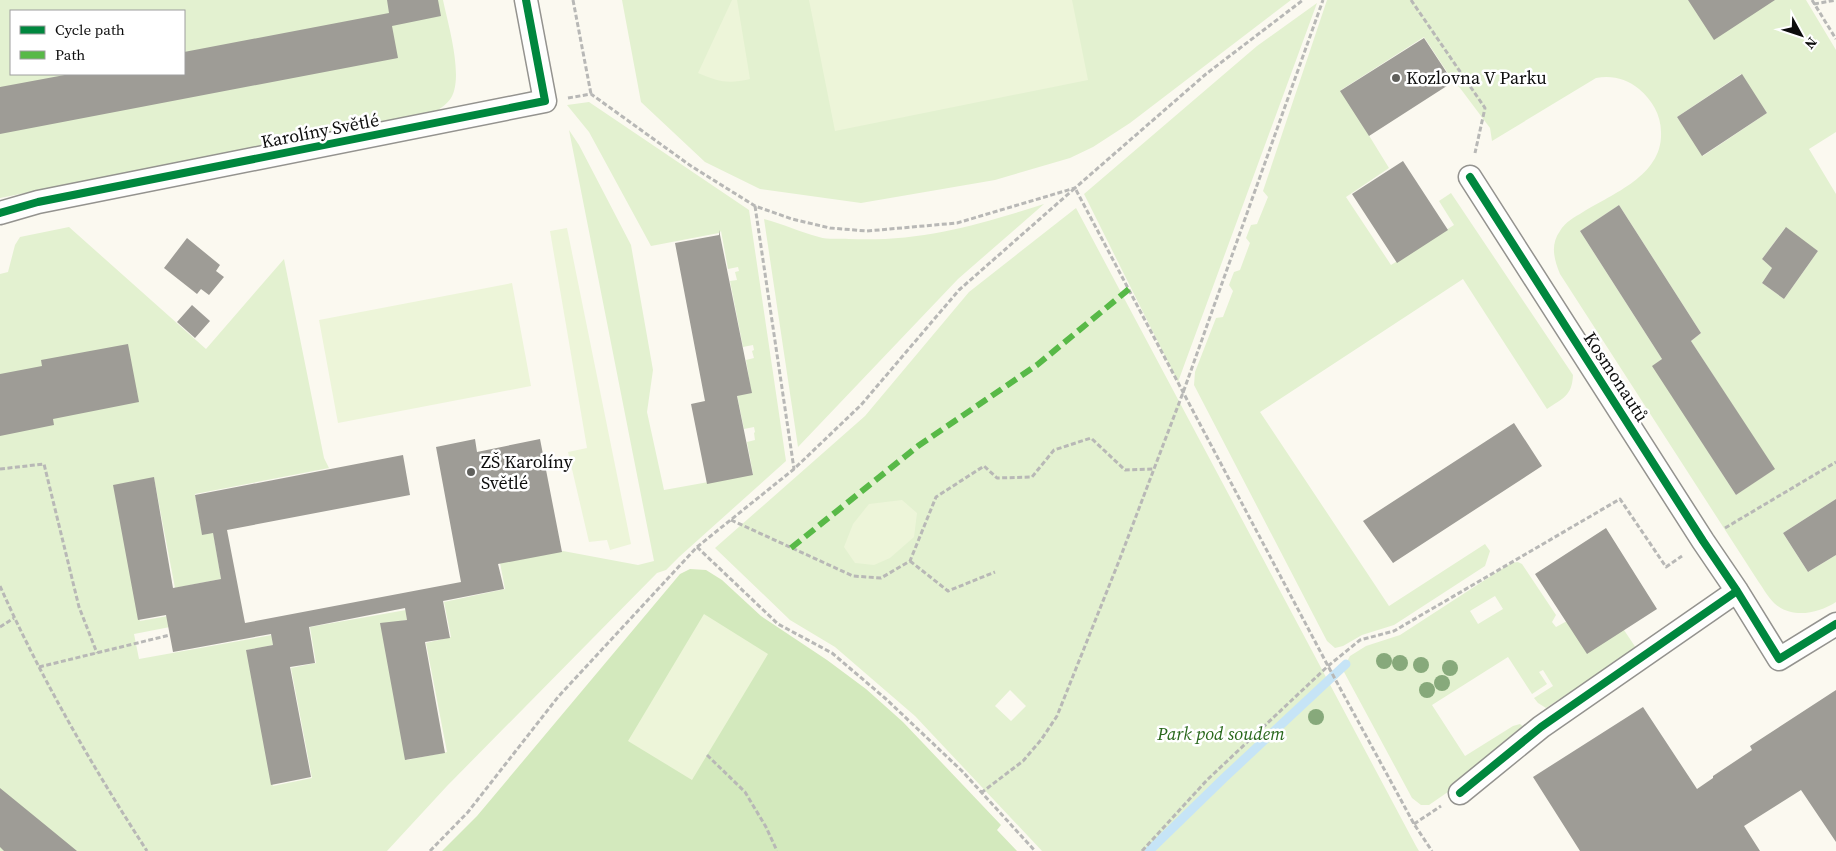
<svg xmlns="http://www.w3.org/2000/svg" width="1836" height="851" viewBox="0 0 1836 851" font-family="'Source Serif 4',serif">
	<rect width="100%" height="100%" fill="#fbf9f0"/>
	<path fill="#e3f1d0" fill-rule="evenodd" d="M0,0H443C448,24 464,77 451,98C448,103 442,107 437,111L0,198ZM11,11H184V74H11Z
		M622,0H1291L1130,123L1093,147L1070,158L995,180L861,203L760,189L705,162L641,102Z
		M1327,0H1806L1836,50V132L1809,149L1836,194V499L1783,533L1808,572L1836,555V602C1817,614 1792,619 1774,603C1768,597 1763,588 1758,581L1560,274C1554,259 1550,245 1560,231C1565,222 1575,217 1583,212C1614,193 1663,175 1661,132C1661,115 1652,100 1639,89C1627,79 1612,75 1596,78L1492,141L1490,128L1460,88L1453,81L1424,37L1341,90L1389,168L1346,197L1391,265L1454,225L1439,201L1451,193L1573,375C1572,396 1563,398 1547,409L1463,279L1260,412L1389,606L1485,544L1490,551L1485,566L1394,625L1362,635L1343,646L1335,648L1327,641L1194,385L1195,372L1216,318L1223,317L1233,291L1229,285L1234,272L1240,270L1250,243L1246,238L1251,225L1257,224L1268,197L1263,191ZM1741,74L1767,113L1703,156L1677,117ZM1619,205L1701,333L1691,341L1774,469L1736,495L1653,366L1662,359L1580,231ZM1785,228L1818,251L1784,299L1762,283L1772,268L1762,259Z
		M1317,3L1178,382L1084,194L1257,46Z
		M589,102L749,210L786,461L679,557L666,570L657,573L447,786L387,851H0V274L8,272L15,245L20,237L69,227L206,349L284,259L324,458L329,468L195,494L202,533L213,531L221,579L175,588L154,478L115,485L140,621L168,616L170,627L134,634L139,659L272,635L273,645L247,650L273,786L312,778L291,668L316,663L310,627L406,610L407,620L381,625L407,760L447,752L426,643L451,637L444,602L505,589L500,563L563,551L638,565L654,561L569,130L579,145L631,245L653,370L647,412L664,490L753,474L747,442L755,440L754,433L755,432L754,427L744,429L737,395L751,391L746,360L754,358L752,351L754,350L753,345L743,347L730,281L737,280L735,272L739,271L738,267L728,269L721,231L719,233L651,246L589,132L567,105Z
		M1044,204L958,279L798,447L764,219C783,224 800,232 819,237C828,240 840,238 849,239C920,242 978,225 1044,204Z
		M1076,208L1416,846L1419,851H1042L915,716L835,647L790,620L715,548L865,416L969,292ZM1010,690L1026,706L1011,721L995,706Z
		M1518,562L1522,564L1556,615L1552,622L1556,627L1567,621L1624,630L1636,648L1546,708L1538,703L1534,698L1553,686L1543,670L1539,672L1547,684L1532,694L1508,657L1432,705L1465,756L1513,726L1520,724L1524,727L1458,785L1429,805H1421L1412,798L1344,672V667L1350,656L1366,646L1400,635L1511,563ZM1495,596L1503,609L1478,624L1470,611Z"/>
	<path fill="#d3e9bd" d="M690,569L706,570L722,580L761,616L827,660L866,689L903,722L1001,825L997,830L1017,851H442L477,816L680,574Z"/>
	<path fill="#edf5d9" d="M732,0H737L750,79C728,84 719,82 698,73Z
		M809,0H1072L1088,80L835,131Z
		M567,228L631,544L610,550L607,540L589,542L568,452L587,448L550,231Z
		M512,283L531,386L338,423L319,320Z
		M902,500L917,513L914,537L890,558L874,565L855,563L844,547L853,524L869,504Z
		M704,614L768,654L692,780L628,741Z"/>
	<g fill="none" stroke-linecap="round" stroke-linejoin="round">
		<path stroke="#c6e4f6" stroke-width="9" d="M1149,851L1224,778L1346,664"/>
	</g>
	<path fill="#9e9c96" d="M387,0H438L441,16L392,26L398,58L0,134V87L70,74H184V52L389,13Z
		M1688,0H1775L1714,40Z
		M1424,38L1453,82L1369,136L1340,91Z
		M1742,74L1767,113L1702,156L1677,117Z
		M1403,161L1448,230L1397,263L1352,194Z
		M1619,205L1701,333L1691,341L1775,469L1736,495L1652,366L1662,359L1580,231Z
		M1786,227L1818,251L1784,299L1762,283L1772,268L1762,259Z
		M719,230L752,393L737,396L753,475L707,484L691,404L705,401L675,243L719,235Z
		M187,238L220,265L216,271L224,277L209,295L201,289L197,294L164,268Z
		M192,305L210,321L195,338L177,322Z
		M128,344L139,402L53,419L54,425L0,436V374L42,366L41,360Z
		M1514,423L1542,466L1393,563L1363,521Z
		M475,439L477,452L540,439L562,552L498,564L504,589L443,601L450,638L425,642L445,753L405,760L380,623L407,620L405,608L309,627L315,663L290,667L311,777L271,785L246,650L273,645L271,634L173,652L166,615L138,620L113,485L154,477L173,588L221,579L213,533L202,535L195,495L403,455L410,495L227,530L245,623L461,582L436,447Z
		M1836,499V555L1808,572L1783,533Z
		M1606,528L1657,609L1587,654L1535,574Z
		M1836,690V842L1801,790L1744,826L1760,851H1580L1533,777L1643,707L1697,789L1713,778V776L1752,750L1750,746Z
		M0,788L49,828L77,851H4L0,847Z"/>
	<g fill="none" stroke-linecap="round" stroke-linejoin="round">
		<g stroke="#94938f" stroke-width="25">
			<path id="street" d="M1470,177L1703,541L1737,591L1779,659L1836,624
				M0,213L38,202L545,101L526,0
				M1460,793L1541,727L1737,591"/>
		</g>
		<path stroke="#b8b8b6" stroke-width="3" stroke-dasharray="5 2.5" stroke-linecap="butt" d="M573,0L591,94
			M1411,0L1485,108L1475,153
			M1812,0L1836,39
			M1814,4L1836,0
			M568,98L591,94L691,166L755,206L792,219L830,228L867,231L957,223L1075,188L1206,74L1303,0
			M755,206L794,469
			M0,469L44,464L79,607L97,653
			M731,520L853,576L881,578L910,561L936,497L984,466L997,478L1032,477L1054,450L1091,438L1125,470L1154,469
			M1725,528L1836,462
			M697,547L794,469L861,405L959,290L1075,188L1328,666L1414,824L1432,851
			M910,561L948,591L995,572
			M0,586C41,678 92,766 147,851
			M0,627L14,618
			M39,667L170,635
			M707,755L745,792L766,827L777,851
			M981,793L1023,761L1041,740L1057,716L1119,561L1184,390L1323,0
			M1414,824L1441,806
			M430,851L468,812L558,697L697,547L778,624L832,653L886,699L962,771L1035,851
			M1142,851L1207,780L1328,666L1360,640L1394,631L1620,499L1666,567L1682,556"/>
		<use href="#street" stroke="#fefefd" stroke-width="22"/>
		<path stroke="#58b947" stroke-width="6" stroke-dasharray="12 6" stroke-linecap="butt" d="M791,548L918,446L1037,365L1129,289"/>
		<g stroke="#fff" stroke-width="11">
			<path id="cycleway" d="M1470,177L1703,541L1737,591L1779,659L1836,624
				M0,213L38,202L545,101L526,0
				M1460,793L1541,727L1737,591"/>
		</g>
		<use href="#cycleway" stroke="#00873e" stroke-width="8"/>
	</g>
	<g fill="#87a97b">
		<circle cx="1384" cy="661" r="8"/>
		<circle cx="1400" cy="663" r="8"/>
		<circle cx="1421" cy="665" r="8"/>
		<circle cx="1450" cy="668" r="8"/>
		<circle cx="1442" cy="683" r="8"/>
		<circle cx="1427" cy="690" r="8"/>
		<circle cx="1316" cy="717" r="8"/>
	</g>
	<g fill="#60605c" stroke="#fff" stroke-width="2">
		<circle cx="1396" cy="78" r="5"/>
		<circle cx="471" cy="472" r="5"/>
	</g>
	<g text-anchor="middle" stroke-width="5" stroke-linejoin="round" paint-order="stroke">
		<g font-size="18" fill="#0d0d0d" stroke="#fff" text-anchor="start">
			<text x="1406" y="84">Kozlovna V Parku</text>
			<text x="481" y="468">ZŠ Karolíny<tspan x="481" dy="21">Světlé</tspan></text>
		</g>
		<g font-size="18" fill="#0d0d0d" stroke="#fff">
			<text transform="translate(320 131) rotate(-11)" y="6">Karolíny Světlé</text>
			<text transform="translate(1616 377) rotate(57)" y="6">Kosmonautů</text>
		</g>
		<g font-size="18" font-style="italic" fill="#28671b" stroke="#fff">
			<text x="1221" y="740">Park pod soudem</text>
		</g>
	</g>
	<rect x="10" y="10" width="175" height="65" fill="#ffffff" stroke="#9e9e9e"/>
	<rect x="20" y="26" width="25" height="8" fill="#00873e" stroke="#9e9e9e"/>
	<text x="55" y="35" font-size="15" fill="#0d0d0d">Cycle path</text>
	<rect x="20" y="51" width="25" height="8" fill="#58b947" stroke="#9e9e9e"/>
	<text x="55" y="60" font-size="15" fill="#0d0d0d">Path</text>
	<g transform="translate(1801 35) rotate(130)" stroke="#ffffff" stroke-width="4" paint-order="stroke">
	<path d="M0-4L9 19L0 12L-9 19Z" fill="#0d0d0d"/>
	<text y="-8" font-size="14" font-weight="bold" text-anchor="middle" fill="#0d0d0d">N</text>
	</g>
</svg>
